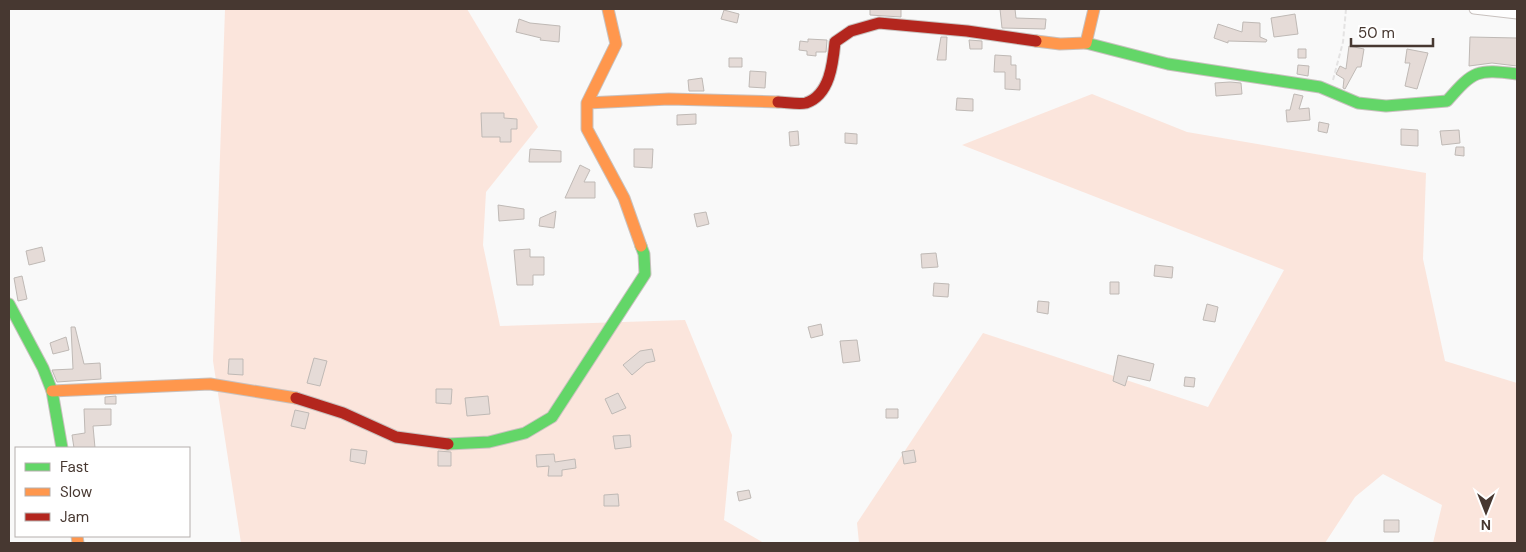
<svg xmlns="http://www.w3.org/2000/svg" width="1526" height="552" viewBox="0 0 1526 552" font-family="'DM Sans',sans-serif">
	<rect width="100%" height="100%" fill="#f9f9f9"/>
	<path fill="#fbe5dc" d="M225,9H467L538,127L486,192L483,245L500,326L685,320L732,435L724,520L764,543H241L213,361Z
		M1092,94L1187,132L1426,173L1423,259L1445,361L1517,383V543H1433L1442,505L1383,474L1355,497L1325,543H859L857,523L983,333L1208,407L1284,270L962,145Z"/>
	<path fill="#e5dbd7" stroke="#bfb9b5" d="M870,9H901V17L870,15Z
		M1000,9H1015L1016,18L1046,19L1045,29L1002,28Z
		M724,10L739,14L737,23L721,19Z
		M1295,14L1298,34L1274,37L1271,18Z
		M519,19L530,23L560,26L559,42L540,40L541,38L516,32Z
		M1243,22L1260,23V37L1267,40L1266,42L1228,41V43L1214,38L1218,24L1242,32Z
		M941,37H947L946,60H937Z
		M1470,37L1517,38V66L1492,63L1469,66Z
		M808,39L827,40L826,52H816V56L807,55V51L799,50L800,41L808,42Z
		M969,40L982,41V49H970Z
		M1349,46L1364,49L1361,67H1357L1345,89L1343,88L1344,79L1336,74L1340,66L1346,69Z
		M1298,49H1306V58H1298Z
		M1407,49L1428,53L1417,89L1405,86L1410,63H1405Z
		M995,55L1011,56V65H1016V79H1020V90L1005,89V72H994Z
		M729,58H742V67H729Z
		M1298,65L1309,66L1308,76L1297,74Z
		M750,71L766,72L765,88L749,87Z
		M702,78L704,91H689L688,80Z
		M1230,82L1241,83L1242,94L1216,96L1215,83Z
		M1294,94L1303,96L1299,109L1309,108L1310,120L1287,122L1286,110H1290Z
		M957,98L973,99V111L956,110Z
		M481,113H504V118L517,119V129H511V142H500V137H482Z
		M696,114V124L677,125V115Z
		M1319,122L1329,124L1327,133L1318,131Z
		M1401,129L1418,130V146L1401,145Z
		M1459,130L1460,143L1442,145L1440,131Z
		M798,131L799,145L790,146L789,132Z
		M845,133L857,134V144L845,143Z
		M1456,147H1464V156L1455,155Z
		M530,149L561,151V162H529Z
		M634,149H653L652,168L634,167Z
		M580,165L590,170L584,182H595V198H565Z
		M498,205L524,209V219L499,221Z
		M556,211L554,228L539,226L540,218Z
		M706,212L709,224L697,227L694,214Z
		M42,247L45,261L29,265L26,251Z
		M530,249V257H544V275H533V285H517L514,250Z
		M936,253L938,267L922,268L921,254Z
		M1155,265L1173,267L1172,278L1154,276Z
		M22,276L27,299L18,301L14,278Z
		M1110,282H1119V294H1110Z
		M934,283L949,284L948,297L933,296Z
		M1038,301L1049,302L1048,314L1037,312Z
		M1207,304L1218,307L1215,322L1203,320Z
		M821,324L823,335L811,338L808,327Z
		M71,327H75L84,364L100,363L101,379L57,382L52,370L73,369Z
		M66,337L69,350L53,354L50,343Z
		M857,340L860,361L843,363L840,341Z
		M652,349L655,361L646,363L632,375L623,365L640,351Z
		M1118,355L1154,364L1150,381L1128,376L1125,386L1113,381Z
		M314,358L327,361L320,386L307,383Z
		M229,359H243V375L228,374Z
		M1185,377L1195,378L1194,387L1184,386Z
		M436,389H452L451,404L436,403Z
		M618,393L626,408L612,414L605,399Z
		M116,396V404H105V397Z
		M488,396L490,414L467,416L465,398Z
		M84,409H111V425L93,426L95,448H74L72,435L85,433Z
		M886,409H898V418H886Z
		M295,410L309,413L305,429L291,426Z
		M630,435L631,447L615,449L613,436Z
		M351,449L367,451L365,464L350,461Z
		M914,450L916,462L904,464L902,452Z
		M438,451L451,452V466H438Z
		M554,454L555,462L575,459L576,468L562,470V476H548L549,466L537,467L536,455Z
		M749,490L751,498L739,501L737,492Z
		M618,494L619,506H604V495Z
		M1384,520H1399V532H1384Z"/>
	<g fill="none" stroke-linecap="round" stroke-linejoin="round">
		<g stroke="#c8c1be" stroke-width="11">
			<path id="street" d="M1474,9L1517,14"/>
		</g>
		<g stroke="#c8c1be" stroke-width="13">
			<path id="fast" d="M1086,43L1168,64L1320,87L1358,103L1386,106L1447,101C1474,70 1477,69 1517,74
				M9,304L43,368L52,391L62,448
				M448,444L489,442L525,433L552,417L645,274L644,254L641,246"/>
		</g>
		<g stroke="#c8c1be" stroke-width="13">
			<path id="slow" d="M608,9L616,44L587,103V129L624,198L641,246
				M1036,41L1060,44L1086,43L1094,9
				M587,103L669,99L778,102
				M52,391L210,384L296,398
				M77,536L78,543"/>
		</g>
		<g stroke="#c8c1be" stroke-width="13">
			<path id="jam" d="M778,102C786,102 798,105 806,103C830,95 833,63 835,42L851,31L879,23L967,31L1036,41
				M296,398L343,413L396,437L448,444"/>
		</g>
		<path stroke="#e4e3e3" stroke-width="2" stroke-dasharray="5 2.5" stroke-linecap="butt" d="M1333,80L1343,42L1346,9"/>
		<use href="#street" stroke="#fefefe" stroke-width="9"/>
		<use href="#fast" stroke="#63d668" stroke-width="11"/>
		<use href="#slow" stroke="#ff974d" stroke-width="11"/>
		<use href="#jam" stroke="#b3261e" stroke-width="11"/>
	</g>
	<rect width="1526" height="552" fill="none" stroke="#473831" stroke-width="20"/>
	<rect x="15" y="447" width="175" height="90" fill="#ffffff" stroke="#b5afad"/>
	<rect x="25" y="463" width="25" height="8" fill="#63d668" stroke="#b5afad"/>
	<text x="60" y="472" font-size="15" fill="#473831">Fast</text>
	<rect x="25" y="488" width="25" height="8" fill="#ff974d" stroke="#b5afad"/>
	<text x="60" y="497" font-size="15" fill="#473831">Slow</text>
	<rect x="25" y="513" width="25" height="8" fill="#b3261e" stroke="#b5afad"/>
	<text x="60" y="522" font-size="15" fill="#473831">Jam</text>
	<g transform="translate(1486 512) rotate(180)" stroke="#ffffff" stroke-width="4" paint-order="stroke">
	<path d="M0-4L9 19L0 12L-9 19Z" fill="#473831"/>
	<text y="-8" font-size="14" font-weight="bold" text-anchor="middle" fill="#473831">N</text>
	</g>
	<path d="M1351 38v8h82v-8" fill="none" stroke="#473831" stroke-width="2.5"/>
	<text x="1358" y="38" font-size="15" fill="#473831" stroke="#ffffff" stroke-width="4" paint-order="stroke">50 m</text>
</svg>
